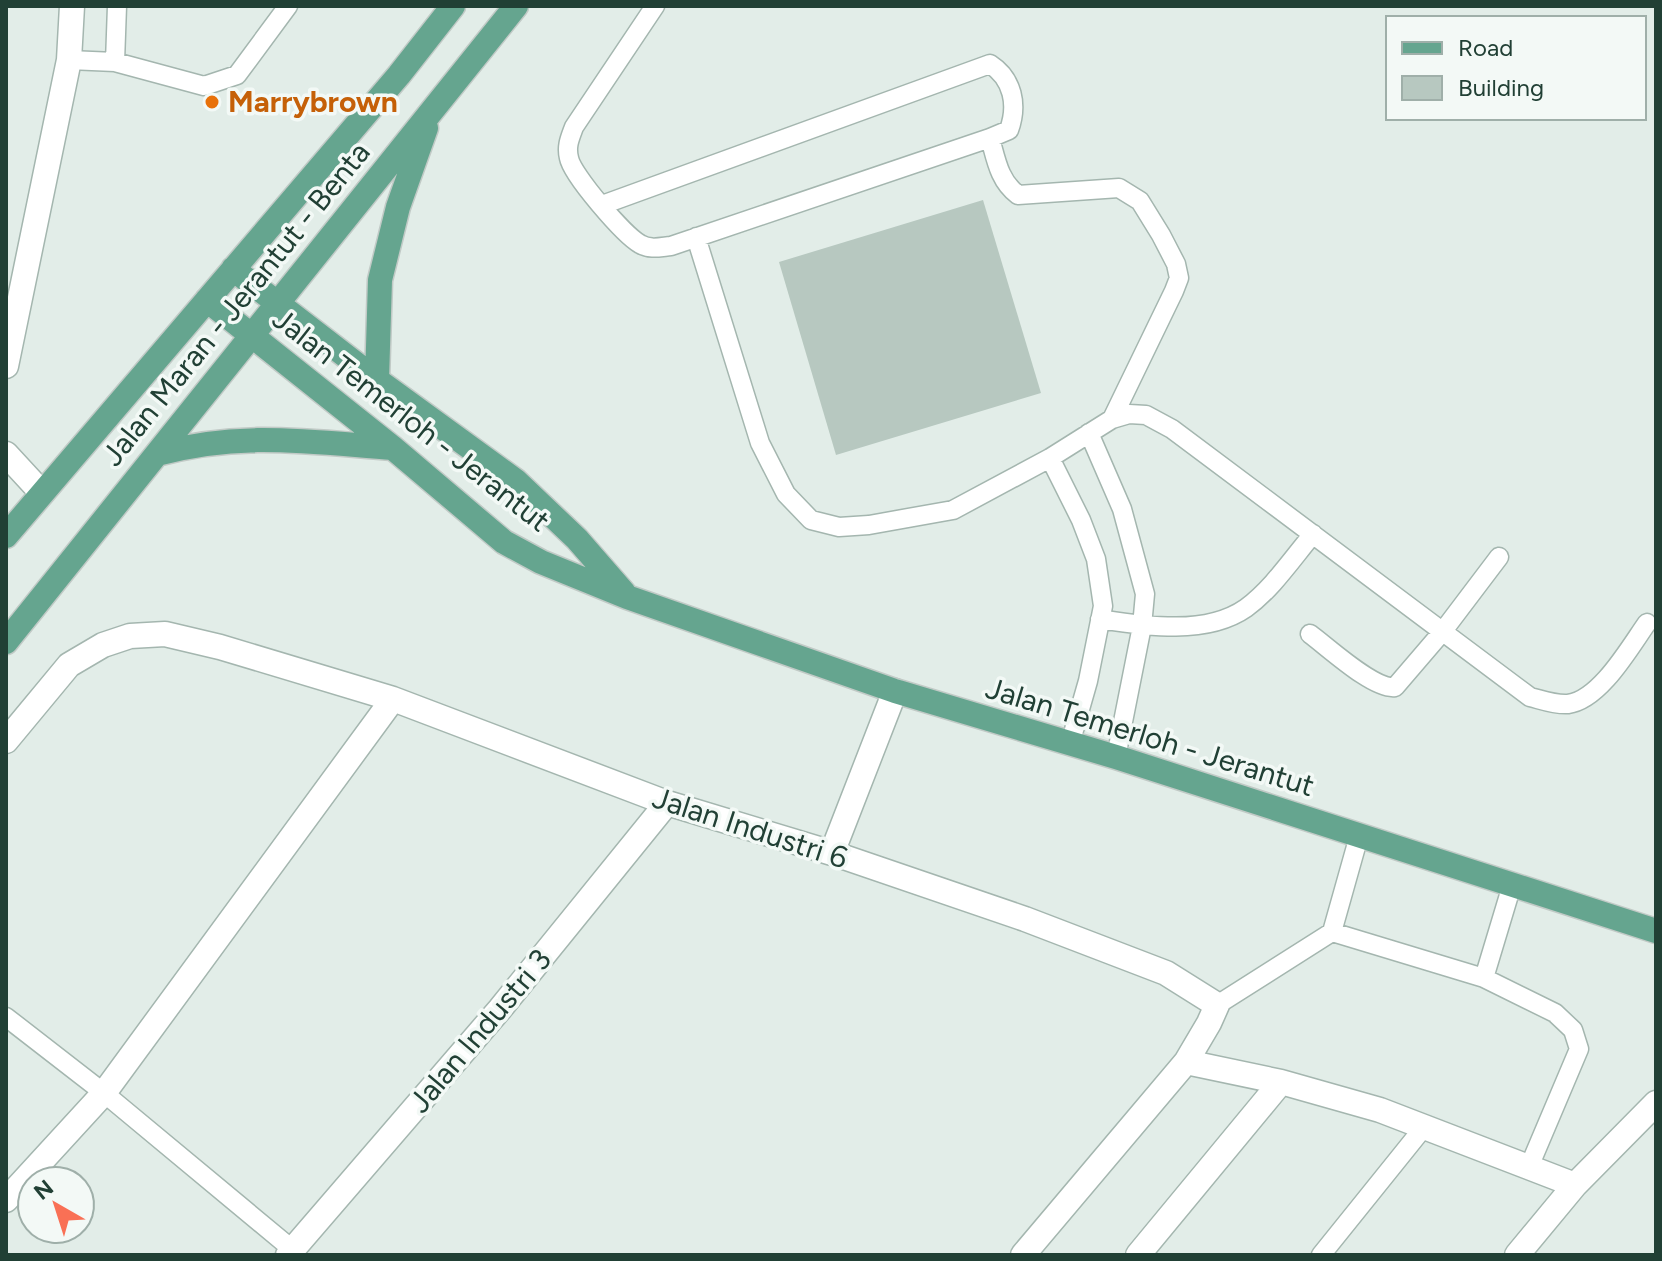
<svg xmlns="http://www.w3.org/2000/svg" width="1662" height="1261" viewBox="0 0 1662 1261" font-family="Figtree,sans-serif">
	<rect width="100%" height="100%" fill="#e2ede8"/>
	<path fill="#b7c8c0" d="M983,200L1041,393L836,455L779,262Z"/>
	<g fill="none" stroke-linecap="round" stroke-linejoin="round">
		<g stroke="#a4b6af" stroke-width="21">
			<path id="service" d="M69,60L115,62L204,86L237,75L288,6
				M115,62L117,6
				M990,138C996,159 999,181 1018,195L1119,188L1140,201L1161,235L1176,264L1179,278L1174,291L1112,419
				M602,205L990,64C1013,79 1018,105 1009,130L990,138L671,246C660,247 650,250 640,244C624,235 572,175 569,158C566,146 570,138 574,127L655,6
				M696,237L760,443L786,494L811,520L839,527L869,525L953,510L1050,458L1112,419L1129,414L1146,415L1172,429L1530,697C1542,700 1555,705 1568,704C1600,700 1630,647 1647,623
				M1089,433L1122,509L1145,594L1142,626L1116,757
				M1050,458L1081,520L1096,559L1103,606L1088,681L1070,744
				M1100,619C1145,626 1206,636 1246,608C1272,589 1292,559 1313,534
				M1310,634C1329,648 1374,690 1395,687L1443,631L1499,557
				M1359,836L1332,932L1484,978
				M1512,885L1484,978L1555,1013L1573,1030L1579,1049L1529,1167
				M1217,1005L1332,932
				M6,1017L104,1093L293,1250
				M1321,1255L1424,1127"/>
		</g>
		<g stroke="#a4b6af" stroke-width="27">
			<path id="minor" d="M6,366L69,60L72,6
				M6,454L42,493
				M6,741L69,665L103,645L130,636L165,634L220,647L393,699L667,803L832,853L1025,919L1166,973L1217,1005L1209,1023L1186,1062L1023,1255
				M832,853L895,691
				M1186,1062L1281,1082L1380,1110L1575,1185L1656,1103
				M6,1200L104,1093L393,699
				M288,1255L500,1009L667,803
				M1138,1255L1281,1082
				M1517,1255L1575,1185"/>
		</g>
		<g stroke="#c1cac6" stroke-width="27">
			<path id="primary" d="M233,269L377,380L516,481L577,539L624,593
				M207,300L393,448L504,542L541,562L627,597L895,691L1116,757L1656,931
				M377,380L380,280L398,207L426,128
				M157,454C240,431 309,442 393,448
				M6,536L399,75L453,6
				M6,642L516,6"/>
		</g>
		<use href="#service" stroke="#fff" stroke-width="18"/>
		<use href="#minor" stroke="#fff" stroke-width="24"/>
		<use href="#primary" stroke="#65a58f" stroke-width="24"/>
	</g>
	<circle fill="#e8710a" stroke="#f3f9f6" stroke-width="3" cx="212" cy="102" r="8"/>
	<g text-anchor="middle" stroke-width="7" stroke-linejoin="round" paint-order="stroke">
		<g font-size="30" font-weight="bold" fill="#c56008" stroke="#f3f9f6" text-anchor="start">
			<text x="228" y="112">Marrybrown</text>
		</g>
		<g font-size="30" fill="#214035" stroke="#f3f9f6">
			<text transform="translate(236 304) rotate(-51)" y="10">Jalan Maran - Jerantut - Benta</text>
			<text transform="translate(411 420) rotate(38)" y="10">Jalan Temerloh - Jerantut</text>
			<text transform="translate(1150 737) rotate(17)" y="10">Jalan Temerloh - Jerantut</text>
			<text transform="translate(750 828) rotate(18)" y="10">Jalan Industri 6</text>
			<text transform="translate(480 1031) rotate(-50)" y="10">Jalan Industri 3</text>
		</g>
	</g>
	<rect width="1662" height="1261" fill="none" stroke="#214035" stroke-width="16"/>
	<rect x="1386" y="16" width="260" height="104" fill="#f3f9f6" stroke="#9fafa9" stroke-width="2"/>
	<rect x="1402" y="42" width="40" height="12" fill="#65a58f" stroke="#9fafa9" stroke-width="2"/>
	<text x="1458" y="56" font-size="24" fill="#214035">Road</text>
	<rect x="1402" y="76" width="40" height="24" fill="#b7c8c0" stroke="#9fafa9" stroke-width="2"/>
	<text x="1458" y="96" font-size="24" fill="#214035">Building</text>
	<g transform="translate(56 1205) rotate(321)"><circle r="38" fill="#f3f9f6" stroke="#9fafa9" stroke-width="2"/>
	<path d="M0-6L14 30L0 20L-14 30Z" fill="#f97055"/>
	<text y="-12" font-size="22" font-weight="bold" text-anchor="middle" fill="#214035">N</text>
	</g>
</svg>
